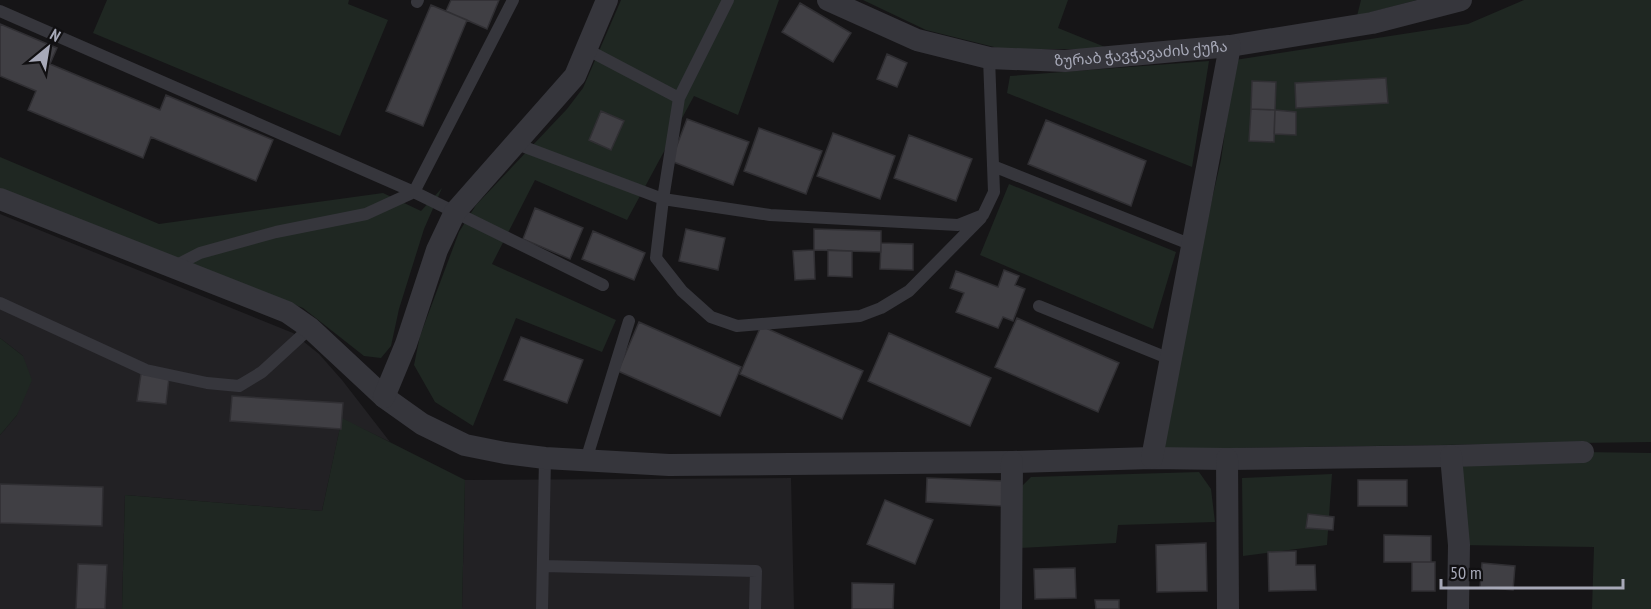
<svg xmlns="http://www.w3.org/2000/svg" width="1651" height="609" viewBox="0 0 1651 609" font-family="'PT Sans Narrow','Noto Sans Georgian',sans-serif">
	<rect width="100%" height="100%" fill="#161517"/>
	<path fill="#222124" d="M0,214L293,333L319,354L342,380L390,442L342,419L322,511L125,495L122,609H0V435L17,415L23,356L0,338Z
		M791,478L794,609H462L465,480Z"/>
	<path fill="#1f2722" d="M107,0H349L348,4L388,20L340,136L93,33Z
		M621,0H779L738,115L694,96L627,220L535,180L492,264L616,320L602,352L516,318L473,426L435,402L414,365L420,336L459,232L476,205L567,109L583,88Z
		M863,0H1068L1058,28L1110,49H1002L926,30Z
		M1361,0H1417L1357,16Z
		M1524,0H1651V442L1162,449L1180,339L1221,160L1235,60L1468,24Z
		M1209,61L1192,167L1007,93L1010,76Z
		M0,157L159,224L383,193L421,211L442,188L424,229L399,309L391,346L381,358L364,356L303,308L0,188Z
		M1009,184L1176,252L1153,329L980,255Z
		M0,338L23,356L32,380L17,415L0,435Z
		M342,418L465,480L462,609H122L125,495L322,511Z
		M1583,452L1651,453V609H1592L1594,547L1459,545L1451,456Z
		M1199,472L1211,489L1215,522L1118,525L1116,543L1020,548V488L1031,477Z
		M1332,474L1327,545L1243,556L1242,478Z"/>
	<path fill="#403f44" stroke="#302f33" stroke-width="1.5" d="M451,0H499L487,29L446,11Z
		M800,3L851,33L833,62L782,32Z
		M431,5L467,20L423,126L386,111Z
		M0,24L57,48L50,64L160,110L166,95L273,140L256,181L151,137L143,158L28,110L36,91L0,76Z
		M887,54L907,63L897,87L877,79Z
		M1386,78L1388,103L1296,108L1295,83Z
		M1252,81L1276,82L1275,110L1251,109Z
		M1251,109L1275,110L1274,142L1249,141Z
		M1275,110L1296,112V135L1274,134Z
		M601,111L624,121L611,150L589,140Z
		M687,119L749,142L733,185L671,161Z
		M1046,120L1146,161L1131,206L1028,164Z
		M759,128L822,151L806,194L744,171Z
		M833,133L895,156L880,199L817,176Z
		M909,135L972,159L956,201L894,178Z
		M535,208L583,228L570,259L523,239Z
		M686,229L725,238L718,270L679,261Z
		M814,229L881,231V252L814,250Z
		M593,231L645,253L634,280L582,259Z
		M881,243L913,244V270L880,269Z
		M814,250L815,279L795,280L793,251Z
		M828,250L852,251V277L828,276Z
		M1004,270L1019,276L1015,285L1025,289L1013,321L1003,317L998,328L956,312L964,293L950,288L956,271L998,287Z
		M1017,318L1119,363L1098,412L995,367Z
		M639,322L741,367L720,416L618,371Z
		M761,326L863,371L842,419L740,374Z
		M889,333L991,378L970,426L868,381Z
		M521,337L583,360L567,403L504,380Z
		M141,374L169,378L166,404L137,401Z
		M232,396L343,403L341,429L230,421Z
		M927,478L1004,481L1003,506L926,502Z
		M1358,480H1407V506H1358Z
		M0,484L103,487L102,526L0,523Z
		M885,500L933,520L915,564L867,544Z
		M1308,514L1334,517L1333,530L1306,528Z
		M1384,535L1431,536V562H1384Z
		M1206,543L1207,591L1157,592L1156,545Z
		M1296,551V565H1315L1316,590L1269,591L1268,552Z
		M1412,562H1435V591H1412Z
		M1482,563L1515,566L1513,590L1480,587Z
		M78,564L107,565L105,609H76Z
		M1075,568L1076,598L1035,599L1034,569Z
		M852,583L894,584L893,609H852Z
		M1095,600H1119V609H1096Z"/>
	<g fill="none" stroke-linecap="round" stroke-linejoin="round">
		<path stroke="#36363c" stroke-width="12" d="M417,2L418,0
			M0,11L414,192L603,285
			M586,49L679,98L728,0
			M679,98L663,199L656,258L682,291L711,317L737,326L860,316L881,308L909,291L981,218
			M514,143L663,199L770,215L958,225L983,215L994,192L989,58
			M993,166L1192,245
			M173,267L200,253L276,232L366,214L414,192L513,0
			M0,303L146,370L207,383L239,386L262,372L310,328
			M1039,306L1170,359
			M586,460L629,321
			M543,566L756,571L755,609
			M542,609L545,458"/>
		<g stroke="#36363c" stroke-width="22">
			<path id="s1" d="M828,0L917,40L989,58L1065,61L1230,46L1372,23L1461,0"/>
			<path d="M0,199L287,312L310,328L384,397L422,424L465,445L505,453L545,458L669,465L1012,462L1152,458L1227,459L1451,456L1583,452"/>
			<path d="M384,397L406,344L437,250L455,212L575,76L607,0"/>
			<path d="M1451,456L1459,545L1458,609"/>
			<path d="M1152,458L1230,46"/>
			<path d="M1227,459L1228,609"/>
			<path d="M1011,609L1012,462"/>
		</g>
	</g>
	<g text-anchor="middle" stroke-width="4.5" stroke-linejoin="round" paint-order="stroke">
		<g font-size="15" fill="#a7a9b8" stroke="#111012">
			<text dy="5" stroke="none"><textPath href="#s1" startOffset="324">ზურაბ ჭავჭავაძის ქუჩა</textPath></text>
		</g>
	</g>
	<g transform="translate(48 48) rotate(30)" stroke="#111012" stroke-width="4.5" paint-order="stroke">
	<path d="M0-4.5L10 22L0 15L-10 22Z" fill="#a7a9b8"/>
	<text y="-9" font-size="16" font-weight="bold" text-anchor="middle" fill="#a7a9b8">N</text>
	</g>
	<path d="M1441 579v9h182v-9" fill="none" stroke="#a7a9b8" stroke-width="3"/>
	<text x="1450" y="579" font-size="18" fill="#a7a9b8" stroke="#111012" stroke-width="4.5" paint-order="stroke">50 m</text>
</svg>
